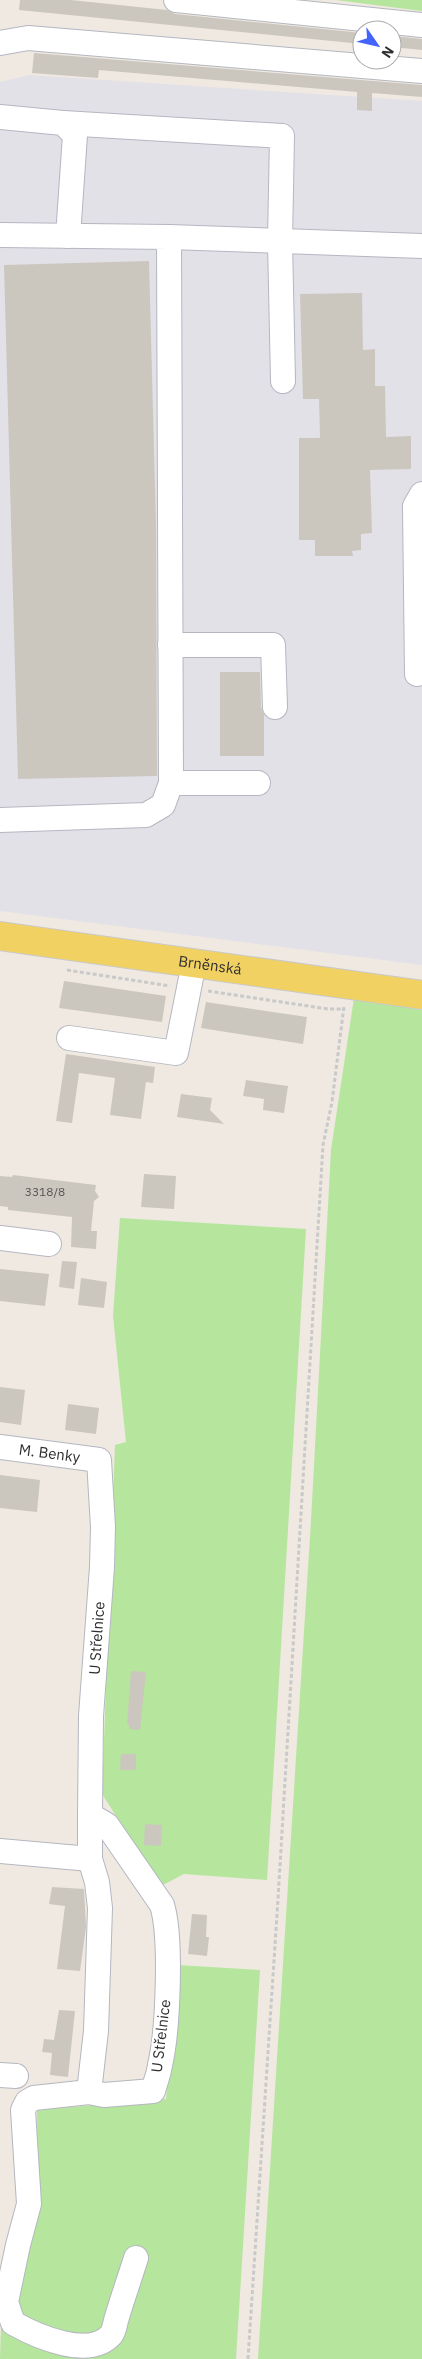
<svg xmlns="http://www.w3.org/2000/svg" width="422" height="2359" viewBox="0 0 422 2359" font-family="'IBM Plex Sans',sans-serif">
	<rect width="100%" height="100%" fill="#efe9e1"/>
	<path fill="#e3e1e8" d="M29,75L422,101V965L0,911V82Z"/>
	<path fill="#b6e59e" d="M336,0H422V11Z
		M354,998L422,1010V2359H258L311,1521L331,1150Z
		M120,1218L306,1229L267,1880L184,1874L161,1886L102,1794L115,1445L126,1442L113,1316Z
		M177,1965L260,1970L236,2359H0L1,2326L13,2299L38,2209L37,2110L166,2099Z"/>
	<path fill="#cbc7bf" d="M20,0H71L167,10L175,14L362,33V44L19,10Z
		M392,36L422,39V50L392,47Z
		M34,53L422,85V97L372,93V111L357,110V92L99,70L98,78L32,73Z
		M149,261L156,524L157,776L18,779L4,265Z
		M362,293L363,350L375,349V386H385L386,437L411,436V469L370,470L372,533L361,534V550L352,551L353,556H315V540H299V438H320L319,399H303L300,294Z
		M220,672H260L261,707L264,715V756H220Z
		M64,981L166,996L162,1022L59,1008Z
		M206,1002L307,1017L303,1044L201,1028Z
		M66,1054L155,1067L153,1083L146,1082L141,1119L110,1115L115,1078L79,1073L72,1123L56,1121Z
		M246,1080L288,1086L284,1113L263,1110L264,1099L243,1096Z
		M181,1094L212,1098L210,1110L224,1124L177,1117Z
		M144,1174L176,1176L174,1209L141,1207Z
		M13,1175L96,1185L95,1191L99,1197L94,1201L91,1231H97L96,1249L71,1247L72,1217L8,1210V1207L0,1206V1176L12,1177Z
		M62,1261L77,1262L74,1289L59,1287Z
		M0,1269L49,1274L45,1306L0,1301Z
		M81,1278L107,1282L104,1308L78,1305Z
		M0,1387L25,1390L21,1425L0,1422Z
		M68,1404L99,1408L96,1434L65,1430Z
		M0,1475L40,1480L37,1512L0,1508Z
		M131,1671L146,1672L140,1730L129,1729V1725H127Z
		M121,1754H136V1770H120Z
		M145,1824L162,1825L161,1846L144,1845Z
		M52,1887L84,1889L86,1927L80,1971L57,1969L65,1906L49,1904Z
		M192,1914L207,1915L206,1937H209L207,1956L188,1954Z
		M59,2010L75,2011L68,2077L50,2075L52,2053L42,2052L44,2039L54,2040Z"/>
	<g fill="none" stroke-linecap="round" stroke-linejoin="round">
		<g stroke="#b4b7c1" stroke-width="26">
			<g id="minor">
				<path d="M176,0L422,25"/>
				<path d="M0,43L28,38L422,71"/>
				<path d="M0,117L63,123L75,135L68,236"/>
				<path d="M63,123L282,136L280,241L283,381"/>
				<path d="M0,235L169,237L171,783L163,805L146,815L0,820"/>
				<path d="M169,237L422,246"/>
				<path d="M170,645H273L275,707"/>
				<path d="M417,674L415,506L422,494"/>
				<path d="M171,783H258"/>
				<path d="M69,1038L176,1053L194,963"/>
				<path d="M0,1238L49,1244"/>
				<path id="s1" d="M0,1447L99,1460L103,1527L102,1567L91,1716L90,1815L107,1825L162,1905C172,1937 168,2031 160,2065C159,2074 155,2083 153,2091L104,2095L89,2092L96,2031L100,1908L97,1882L90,1859V1815"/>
				<path d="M0,1851L90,1859"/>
				<path d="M0,2075L16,2076"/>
				<path d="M89,2092L34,2098L27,2102L23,2110L29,2204L18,2245L6,2302L13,2323C38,2337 89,2359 111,2335C115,2330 115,2322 117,2317C123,2297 130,2277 136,2258"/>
			</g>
		</g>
		<g stroke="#c9c9c9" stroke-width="30">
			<g id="major">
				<path id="s2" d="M0,936L422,995"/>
			</g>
		</g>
		<path stroke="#c9c9c9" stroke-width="3" stroke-dasharray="4 2.5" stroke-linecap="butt" d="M67,970L170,986
			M208,991L328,1009H345
			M248,2359L278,1899L323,1145L332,1102L344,1006"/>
		<use href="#minor" stroke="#fff" stroke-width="24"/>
		<use href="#major" stroke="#f2d163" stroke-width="28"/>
	</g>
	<g text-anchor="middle" stroke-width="4" stroke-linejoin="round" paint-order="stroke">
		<g font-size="12" fill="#555452">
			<text x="45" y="1196">3318/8</text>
		</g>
		<g font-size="15" fill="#2e2e2e" stroke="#fff">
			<text dy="5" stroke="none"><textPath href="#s2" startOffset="212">Brněnská</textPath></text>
			<text dy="5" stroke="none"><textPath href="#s1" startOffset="50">M. Benky</textPath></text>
			<text transform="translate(97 1638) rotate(-86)" y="5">U Střelnice</text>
			<text transform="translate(161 2036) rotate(-83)" y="5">U Střelnice</text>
		</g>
	</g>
	<g transform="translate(377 45) rotate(124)"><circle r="24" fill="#ffffff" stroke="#ababab"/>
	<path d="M0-4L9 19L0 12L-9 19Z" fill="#4264fb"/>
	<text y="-8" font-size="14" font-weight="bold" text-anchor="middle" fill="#2e2e2e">N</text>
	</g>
</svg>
